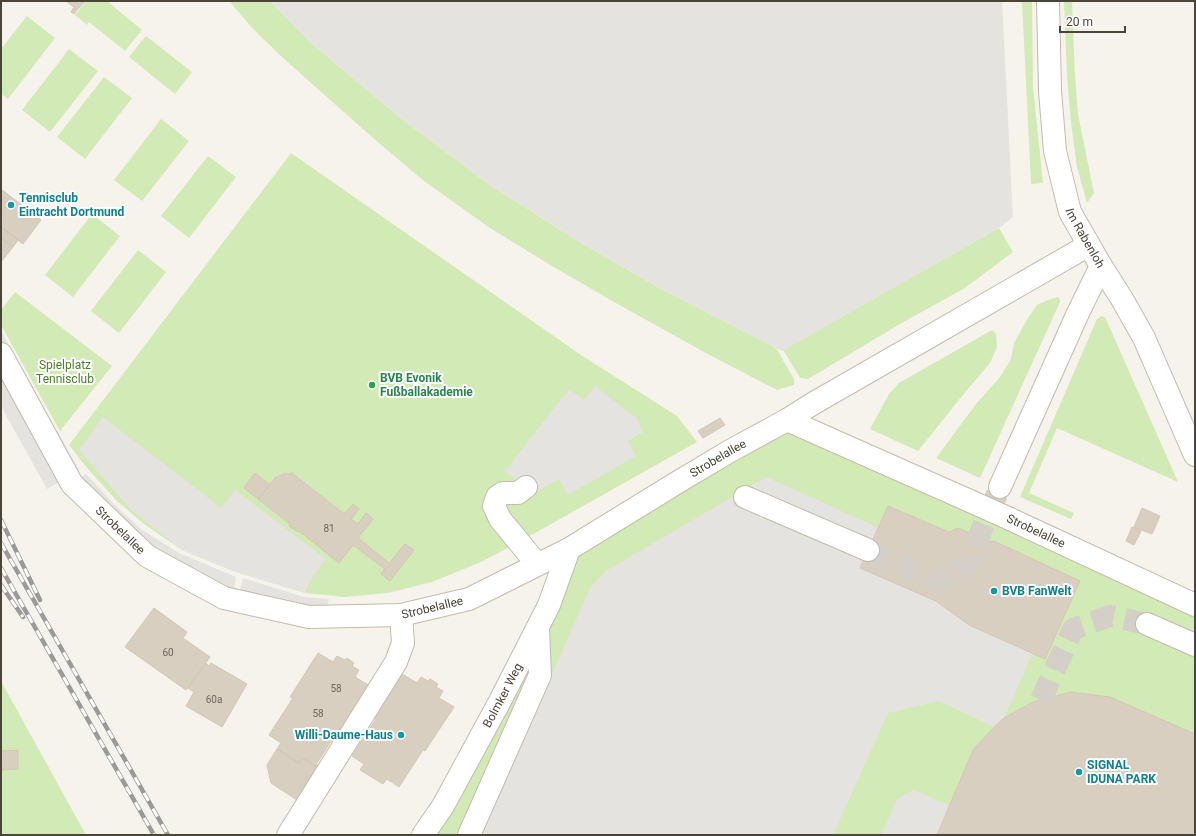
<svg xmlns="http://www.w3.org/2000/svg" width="1196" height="836" viewBox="0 0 1196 836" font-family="Roboto,sans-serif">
	<rect width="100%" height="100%" fill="#f6f3ec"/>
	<path fill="#d2eab5" d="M86,1H107L142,30L125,51L89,22L87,25L75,15Z
		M229,1H270L311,43L398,116L490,185L576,240L661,289L776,348L794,379V385L777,390L704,352L614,302L552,266L490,228L424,181L373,138L283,58L254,30Z
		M1022,1H1032L1033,87L1043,183L1031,184Z
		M1064,1H1072L1075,76L1078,114L1094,193L1087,203L1077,167L1071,123L1067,76Z
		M27,16L55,38L8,99L1,94V49Z
		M146,36L192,72L175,94L129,57Z
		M69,49L98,71L50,132L22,110Z
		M104,77L132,98L85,159L57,137Z
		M161,119L189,141L142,201L114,180Z
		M291,153L581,355L677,416L697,442L519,542L481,562L432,582L388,593L344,597L305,593L233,571L182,550L144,524L117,501L87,468L69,445Z
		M208,156L236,177L189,238L161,216Z
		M92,214L120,236L73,297L45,275Z
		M999,228L1013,252L965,288L900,324L808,379L800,378L783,350Z
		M138,250L166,272L119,333L91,311Z
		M15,292L112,366L60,431L1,325V310Z
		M1058,297L1060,299V302L980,478L936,458L976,404L1000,377L1011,359L1014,343L1028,318L1037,305L1048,300Z
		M1101,316L1105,317L1178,482L1057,428L1029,493L1074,513L1071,519L1020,497L1097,319Z
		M992,330L996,334L997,347L990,363L962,396L918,451L870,429L889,394L899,383Z
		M797,425L1195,603V835H421L569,549Z
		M1,681L86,835H1Z"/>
	<path fill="#e5e3e0" d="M270,1H1002L1013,217L999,228L782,351L661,289L576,240L490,185L398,116L311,43Z
		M1,331L79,470L47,489L1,406Z
		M595,386L636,418L643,432L628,441L636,456L568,495L559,479L534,493L505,471L569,389L584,400Z
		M103,417L221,508L235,490L326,559L311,579L305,593L233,571L182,550L131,510L79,450Z
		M86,474L115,505L141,529L179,553L236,577L233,596L173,565L75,481Z
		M766,477L939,555L1049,616L1004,718L994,727L939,701L888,713L833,835H481L590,588L606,571Z
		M243,578L304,597L329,599L325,613L238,597Z
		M914,790L950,806L937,835H881L897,799Z"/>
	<path fill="#d8cfc1" stroke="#d3c7b4" d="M66,1H85L77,10Z
		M74,7L77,10L74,14L71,12Z
		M1,189L41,220L23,244L1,227Z
		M1,227L18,240L13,247L1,238Z
		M1,238L13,247L1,262Z
		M720,418L725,425L703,438L698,431Z
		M255,473L270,485L258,499L244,488Z
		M292,473L344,514L353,504L359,509L351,519L358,524L366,513L373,519L358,538L389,563L405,544L414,550L390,581L381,574L385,569L353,545L339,563L299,531L298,532L289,526L290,524L258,499L275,478L283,474H290Z
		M888,506L949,532L958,528L987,541L996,542L1080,581L1045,659L969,625L936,601L860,568Z
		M1142,508L1160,516L1152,534L1134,527Z
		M1132,527L1141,531L1134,545L1126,541Z
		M154,608L187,632L183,638L210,657L186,690L125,647Z
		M318,653L333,662L337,656L345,660L347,658L354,663L352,666L359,670L355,677L370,686L342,730L339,729L315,766L303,758L299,763L277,749L281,743L269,735L293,698L290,697Z
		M206,663L209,666L211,663L247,684L222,727L186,706L194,692L188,688Z
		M402,674L417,683L421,677L428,681L430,679L438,684L436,687L443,691L439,698L454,707L425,751L423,750L399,787L387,779L383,784L360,770L364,764L352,756L376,719L373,718Z
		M1071,692L1110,697L1195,734V835H937L973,750L994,727L1004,718L1033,702Z
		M277,749L299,763L303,758L315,766L316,765L319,766L297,800L271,783L267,765Z
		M18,750V769L2,770L1,751Z"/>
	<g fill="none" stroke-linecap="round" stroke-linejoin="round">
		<path stroke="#d4d0c8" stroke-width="22" stroke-dasharray="22 11" stroke-linecap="butt" d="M868,550L932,578L944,579L958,575L967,564L1000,487
			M1041,700L1073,629L1110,616L1147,624"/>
		<g stroke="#c2bbae" stroke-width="24">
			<g id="minor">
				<path id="s1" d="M1048,1L1050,91L1055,151L1070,212L1101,266L1122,299L1144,338L1195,455"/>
				<path id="s2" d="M1,354L72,484L147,556L224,598L309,617L401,615L469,599L569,549L678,482L730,451L787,420L814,403L1089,245"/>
				<path d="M787,420L970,501"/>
				<path d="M526,487L518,493H503L497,497L494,506L500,519L537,564"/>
				<path d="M1000,487L1078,313L1101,266"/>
				<path d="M745,497L868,550"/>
				<path d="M1010,519L1195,605"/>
				<path d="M1147,624L1195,645"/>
				<path d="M288,835L396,662L403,643L401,615"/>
				<path id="s3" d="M423,835L443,806L500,701L549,605L569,549"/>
				<path d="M469,835L540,675L538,629"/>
			</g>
		</g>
		<use href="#minor" stroke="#fff" stroke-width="22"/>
		<g stroke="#9a9a9a" stroke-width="4.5">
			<path id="rail" d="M1,520L40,600
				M1,543L168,835
				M1,568L154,835
				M1,585L23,617"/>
		</g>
		<use href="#rail" stroke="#fff" stroke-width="3" stroke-dasharray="9" stroke-linecap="butt"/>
		<g stroke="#c2bbae" stroke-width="24" stroke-linecap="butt">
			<path id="minor-bridge" d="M970,501L1010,519"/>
		</g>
		<use href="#minor-bridge" stroke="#fff" stroke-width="22"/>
	</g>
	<g fill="#0f9aa8" stroke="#fff" stroke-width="1.5">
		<circle cx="11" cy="205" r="4"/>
		<circle cx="994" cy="591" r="4"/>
		<circle cx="401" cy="735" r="4"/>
		<circle cx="1079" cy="772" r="4"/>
	</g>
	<circle fill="#2e9e5b" stroke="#fff" stroke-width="1.5" cx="372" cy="385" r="4"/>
	<g text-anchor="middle" stroke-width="4" stroke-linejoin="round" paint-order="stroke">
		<g font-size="10" fill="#6e675b">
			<text x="329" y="532">81</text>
			<text x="168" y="656">60</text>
			<text x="336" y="692">58</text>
			<text x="214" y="703">60a</text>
			<text x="318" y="717">58</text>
		</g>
		<g font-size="12" font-weight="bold" fill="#0d838f" stroke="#fff" text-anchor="start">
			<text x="19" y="202">Tennisclub<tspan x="19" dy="14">Eintracht Dortmund</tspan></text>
			<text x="1002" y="595">BVB FanWelt</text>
			<text x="393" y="739" text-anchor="end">Willi-Daume-Haus</text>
			<text x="1087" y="769">SIGNAL<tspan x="1087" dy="14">IDUNA PARK</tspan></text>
		</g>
		<g font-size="12" fill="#4b4439" stroke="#fff">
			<text dy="4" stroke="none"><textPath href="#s1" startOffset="243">Im Rabenloh</textPath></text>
			<text dy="4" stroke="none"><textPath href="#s2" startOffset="875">Strobelallee</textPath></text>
			<text dy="4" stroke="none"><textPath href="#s2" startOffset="215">Strobelallee</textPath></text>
			<text transform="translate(1036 531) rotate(25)" y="4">Strobelallee</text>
			<text dy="4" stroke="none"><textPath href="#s2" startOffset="551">Strobelallee</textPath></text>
			<text dy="4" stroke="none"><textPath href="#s3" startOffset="161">Bolmker Weg</textPath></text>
		</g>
		<g font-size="12" fill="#4a7f2a" stroke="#fff">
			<text x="65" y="369">Spielplatz<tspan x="65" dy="14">Tennisclub</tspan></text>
		</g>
		<g font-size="12" font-weight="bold" fill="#27864d" stroke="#fff" text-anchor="start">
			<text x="380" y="382">BVB Evonik<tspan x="380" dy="14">Fußballakademie</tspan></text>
		</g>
	</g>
	<rect width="1196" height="836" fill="none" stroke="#4b4439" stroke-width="4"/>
	<path d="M1060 26v6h65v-6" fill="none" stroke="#4b4439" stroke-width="2"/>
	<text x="1066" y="26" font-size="12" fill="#4b4439" stroke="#ffffff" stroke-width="3" paint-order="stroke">20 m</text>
</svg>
